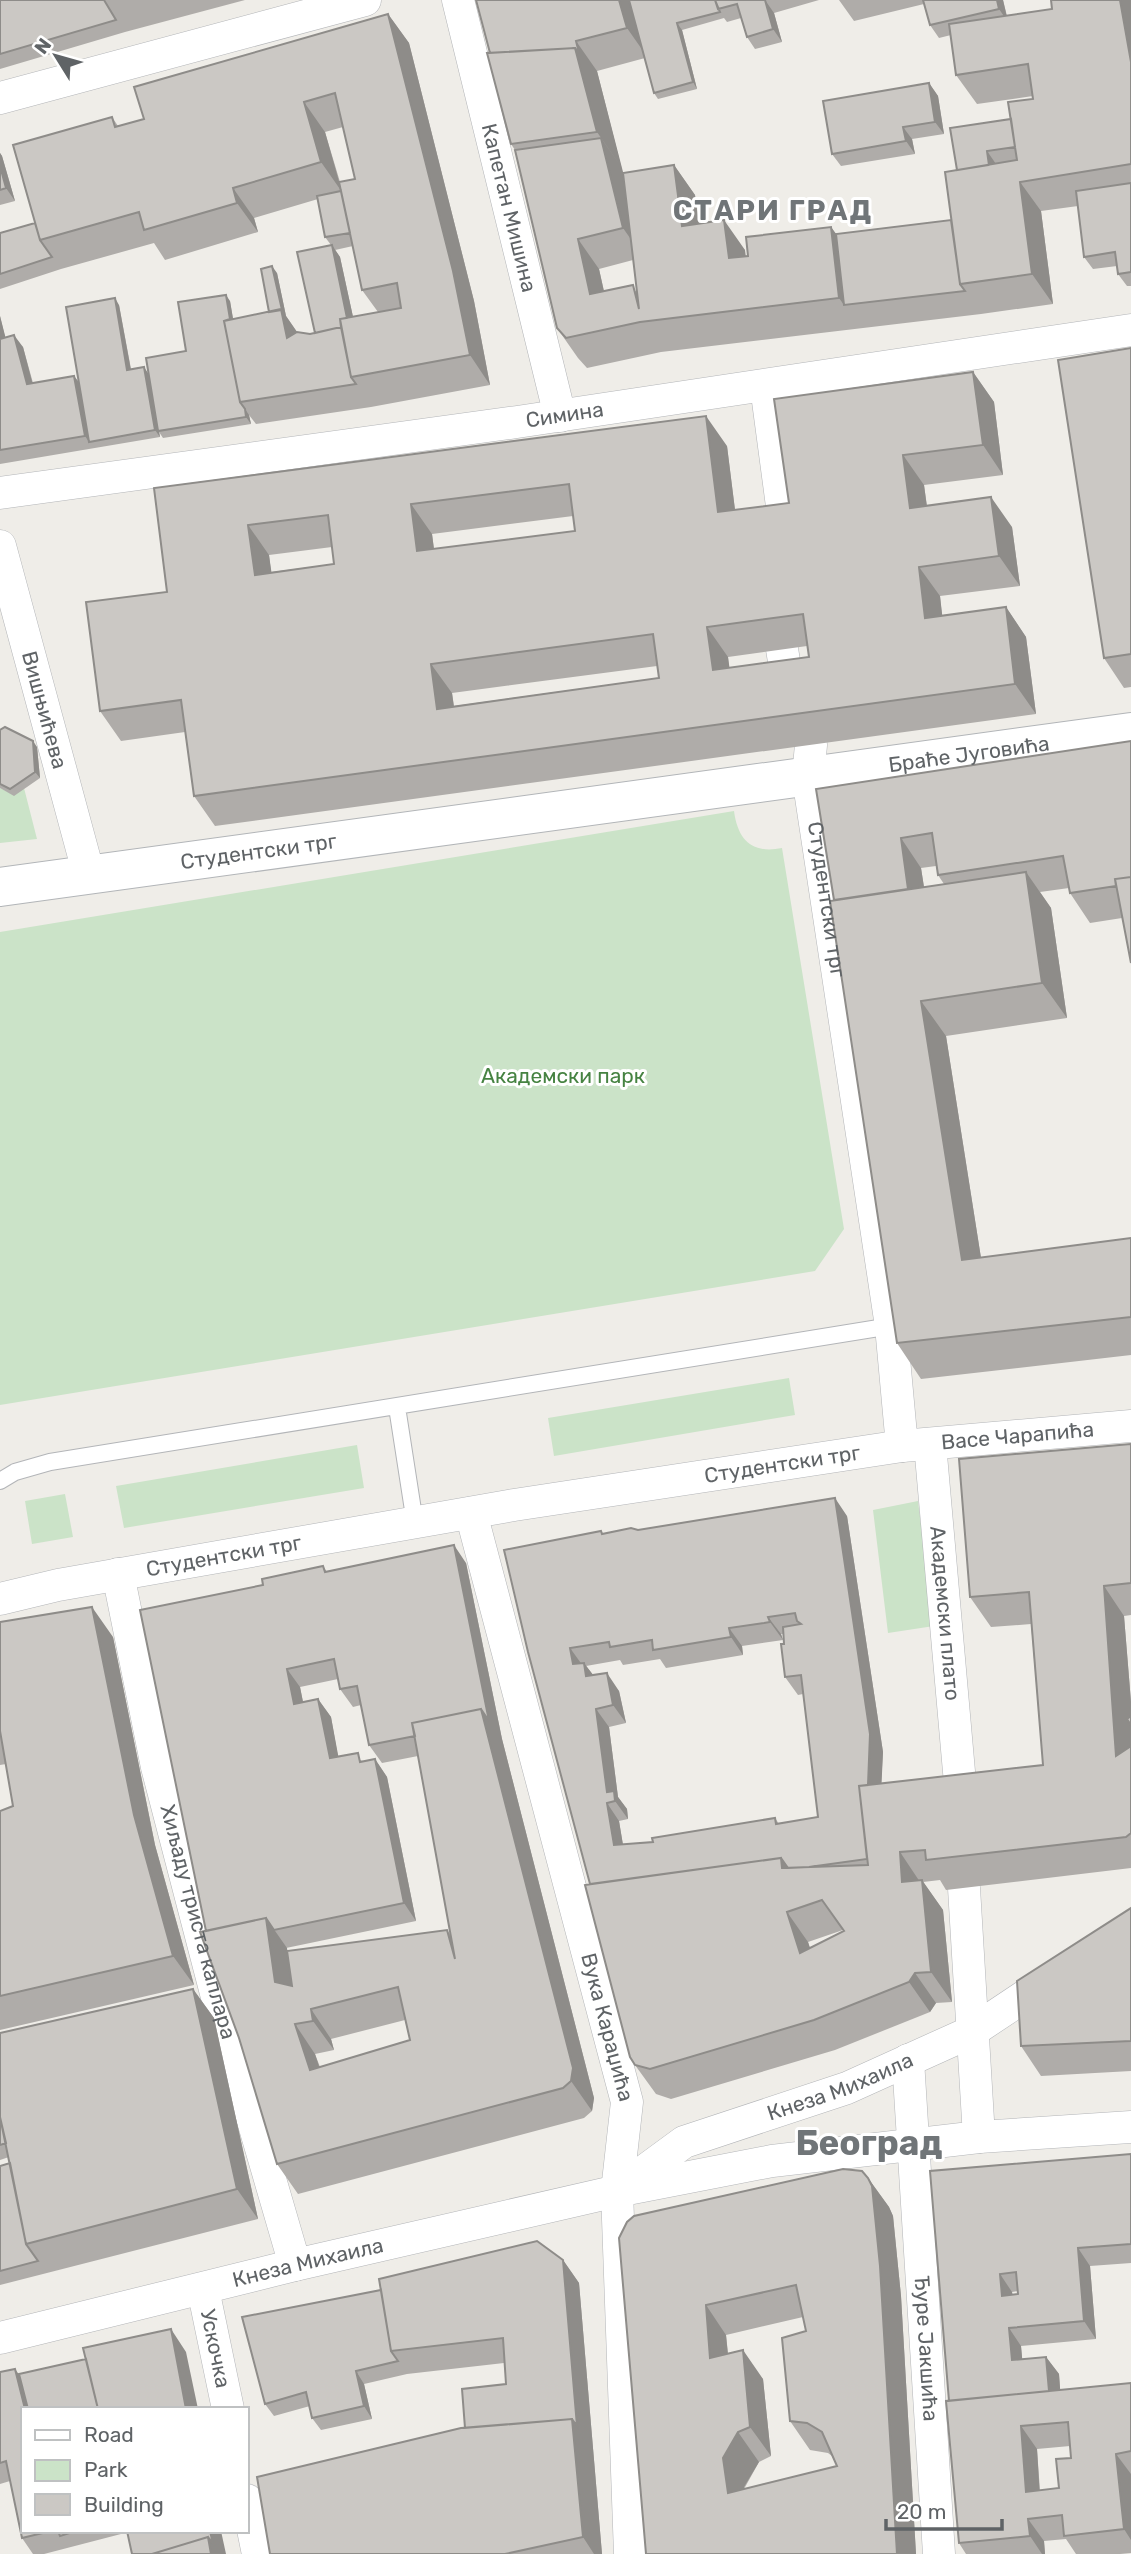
<svg xmlns="http://www.w3.org/2000/svg" width="1131" height="2554" viewBox="0 0 1131 2554" font-family="Rubik,sans-serif">
	<rect width="100%" height="100%" fill="#efede8"/>
	<path fill="#cbe3c8" d="M0,788L14,795L24,788L37,839L0,843Z
		M734,811C738,841 753,854 782,848L844,1229L815,1271L0,1405V932Z
		M789,1378L795,1415L554,1456L548,1418Z
		M357,1445L364,1488L124,1528L116,1486Z
		M65,1494L73,1537L32,1544L25,1501Z
		M918,1501L934,1626L888,1633L873,1510Z"/>
	<g fill="none" stroke-linecap="round" stroke-linejoin="round">
		<g stroke="#b3b5b8" stroke-width="18">
			<path id="lane" d="M397,1407L415,1523
				M0,1481L15,1472L50,1462L891,1326"/>
		</g>
		<g stroke="#b3b5b8" stroke-width="33">
			<g id="street">
				<path id="s1" d="M458,0L560,416"/>
				<path d="M0,98L365,0"/>
				<path d="M766,386L786,536"/>
				<path id="s2" d="M0,493L517,422L1131,330"/>
				<path id="s3" d="M0,546L89,875"/>
				<path d="M782,649L789,692"/>
				<path id="s4" d="M811,745L808,777L891,1326L902,1446"/>
				<path id="s5" d="M930,1444L960,1783"/>
				<path id="s6" d="M471,1513L627,2102L617,2191L630,2554"/>
				<path id="s7" d="M118,1574L157,1767L217,1997L295,2265"/>
				<path id="s8" d="M0,1599L58,1585L514,1505L902,1446L1131,1426"/>
				<path d="M964,1888L979,2137"/>
				<path id="s9" d="M908,2060L939,2554"/>
				<path id="s10" d="M624,2186L684,2142L847,2088L971,2032L1052,1978"/>
				<path id="s11" d="M203,2289L228,2409"/>
				<path id="s12" d="M0,2338L295,2265L617,2191L772,2161L979,2137L1131,2127"/>
				<path d="M247,2500L258,2554"/>
			</g>
		</g>
		<g stroke="#b2b5b8" stroke-width="40">
			<g id="secondary">
				<path id="s13" d="M0,887L1131,732"/>
			</g>
		</g>
		<use href="#lane" stroke="#fff" stroke-width="16"/>
		<use href="#street" stroke="#fff" stroke-width="32"/>
		<use href="#secondary" stroke="#fff" stroke-width="38"/>
	</g>
	<path fill="#afaca9" fill-rule="evenodd" d="M0,0H245L125,32L0,69Z
		M476,0H819L774,13L782,42L755,49L747,37L741,18L727,22L724,18L682,30L697,89L658,99L654,93L645,58L597,71L623,174L674,165L695,195L699,223L745,250V256L831,227L836,234L951,220L957,170L1033,99V96L977,104L956,75L951,35L939,38L930,25L924,4L854,21L839,0H1003L1007,16L1131,0V286H1127L1118,274L1117,266L1093,269L1084,257L1078,206L1041,211L1053,304L981,314L661,352L587,368L578,358L557,328L515,150L511,144L490,53ZM633,260L637,291H604L599,269Z
		M388,14L409,43L474,301L490,385L371,407L256,424L249,415L251,424L163,438L159,432L160,437L0,464V316L5,337L23,347L33,383L74,376L79,382L119,305L131,369L148,373L186,351L230,301L233,319L269,312L277,273L286,316L297,332L310,334L315,333L331,245L325,237L318,199L254,218L258,232L165,260L154,243L61,269L0,289V233L35,223L112,117L118,126L144,119ZM343,127L355,179L340,182L325,132ZM353,246L362,290L378,312L353,317L340,257L335,250Z
		M929,83L938,96L944,134L912,139L915,154L841,166L832,154Z
		M0,153L2,156L15,201L0,205Z
		M1131,348V687L1124,688L1104,658Z
		M973,372L994,402L1003,475L924,485L927,506L1012,527L1020,586L940,596L942,616L1006,607L1026,637L1036,714L215,826L194,796L185,732L121,741L100,711L167,592L154,488L727,446L735,510L789,503ZM573,516L575,531L434,549L432,534ZM332,547L334,564L271,572L269,555ZM807,646L809,657L729,668L728,657ZM657,666L659,678L454,706L452,693Z
		M0,730L37,747L40,778L14,796L0,788Z
		M1131,741L1122,918L1090,923L1070,893L1069,888L1040,892L1051,908L1067,1018L946,1036L981,1258L1131,1238V1355L921,1379L897,1343L834,900L816,789ZM936,866L938,875L944,884L924,887L921,868Z
		M1131,1444V1615L1124,1616L1131,1702V1868L946,1890L940,1880L923,1882L943,1910L952,2002L936,2003L930,2012L835,2050L671,2099L656,2094L635,2065L590,1884L528,1652L604,1534L638,1530L847,1516L883,1752L881,1784L1043,1765L1031,1624L991,1627L970,1597ZM781,1634H783L785,1677L798,1695L803,1694L818,1817L779,1824L775,1818L653,1842L623,1845L619,1821L628,1819L627,1809L618,1797L609,1727L626,1723L619,1691L593,1675L586,1666L620,1660L623,1665L660,1659L666,1668L743,1655L742,1646L783,1640ZM843,1930L844,1931L810,1948L808,1942Z
		M466,1563L502,1739L594,2098L592,2111L584,2118L298,2194L277,2164L206,1931L263,1585L323,1566L327,1572ZM338,1679L340,1689L353,1707L361,1705L369,1745L382,1763L418,1756L451,1935L447,1930L287,1951L286,1948L416,1921L387,1777L375,1759L364,1761L338,1757L331,1717L318,1699L303,1702L300,1687ZM405,2020L410,2040L320,2067L315,2054L334,2050L331,2039Z
		M0,1622L113,1637L155,1845L194,1985L0,2030V1811L13,1806L6,1764L0,1765Z
		M1131,1908V2071L1041,2076L1021,2046Z
		M193,1989L214,2018L258,2219L0,2285V2166L10,2163L9,2157L0,2160V2033Z
		M1131,2154V2263L1090,2266L1096,2339L1021,2346L1022,2359L1046,2357L1059,2374L1060,2390L1131,2383V2553L1120,2554H1076L1066,2539L1044,2541L1045,2554H966L959,2543L949,2401L930,2171ZM1018,2291V2294L1013,2295L1012,2292ZM1070,2446L1071,2458L1059,2488L1040,2491L1037,2449Z
		M868,2178L889,2207L893,2216L901,2296L916,2554H646L619,2238ZM803,2317L806,2331L790,2421L810,2450L828,2453L832,2456L837,2466L744,2489L759,2462L771,2456L763,2379L728,2353L726,2335Z
		M563,2260L579,2283L602,2554H270L465,2428L506,2384L504,2363L407,2374L364,2384L372,2419L321,2430L312,2418L310,2406L274,2416L265,2404Z
		M186,2352L23,2409V2531H120L121,2534L44,2554H33L22,2538L10,2481L0,2484V2372L19,2374Z"/>
	<path fill="#8e8c89" d="M619,0H632L648,58L627,28Z
		M765,0L774,13L782,42L773,29Z
		M997,0H1003L1008,22L999,9Z
		M1120,0H1131V62Z
		M388,14L409,43L474,301L490,385L470,355Z
		M677,23L682,30L697,89L693,82Z
		M576,41L597,71L622,168L597,132L575,48Z
		M929,83L938,96L944,134L935,122Z
		M304,102L325,132L342,192L321,162Z
		M903,127L912,139L915,154L906,141Z
		M601,138L622,168L644,258L623,228Z
		M987,151L996,164L992,179Z
		M0,153L2,156L15,201L6,188L0,166Z
		M674,165L695,195L703,255L682,226Z
		M1020,182L1041,211L1053,304L1032,274Z
		M233,188L254,218L258,232L237,203Z
		M724,220L745,250L750,288L729,258Z
		M831,227L852,256L844,305L839,298Z
		M578,239L599,269L611,324L590,294Z
		M332,245L340,257L360,349L354,377Z
		M272,266L277,273L286,316L297,332L287,338Z
		M226,295L230,301L247,401H243Z
		M115,298L119,305L132,376L127,370Z
		M0,316L9,351L0,339Z
		M14,335L23,347L36,397L27,384Z
		M144,367L148,373L160,437L155,430Z
		M973,372L994,402L1003,475L983,445Z
		M74,376L83,388L89,442L85,436Z
		M245,409L249,415L251,424L246,417Z
		M706,416L727,446L739,542L718,512Z
		M903,455L924,485L931,538L910,508Z
		M991,497L1012,527L1020,586L999,556Z
		M411,504L432,534L438,581L417,551Z
		M248,525L269,555L276,604L255,575Z
		M919,567L940,596L946,648L925,618Z
		M1006,607L1026,637L1036,714L1015,684Z
		M707,627L728,657L734,700L713,670Z
		M431,664L452,693L458,738L437,709Z
		M33,741L37,747L40,778L35,772Z
		M901,838L921,868L930,926L909,896Z
		M1026,872L1051,908L1067,1018L1042,983Z
		M921,1001L946,1036L987,1296L962,1260Z
		M835,1498L847,1516L883,1752L880,1816L874,1858Z
		M454,1545L466,1563L502,1739L594,2098L592,2111L571,2081L481,1709Z
		M1104,1586L1124,1616L1131,1702V1776L1116,1756Z
		M92,1607L113,1637L155,1845L194,1985L173,1956L134,1815Z
		M768,1617L781,1634L783,1640L770,1622Z
		M729,1628L742,1646L743,1655L731,1637Z
		M570,1648L583,1666L573,1664Z
		M584,1663L597,1680L586,1676Z
		M287,1669L300,1687L307,1722L294,1704Z
		M607,1673L619,1691L626,1723L613,1705Z
		M318,1699L331,1717L342,1776L330,1758Z
		M596,1709L609,1727L618,1797L627,1809L628,1819L615,1801L607,1792Z
		M375,1759L387,1777L416,1921L404,1903Z
		M607,1803L619,1821L626,1863L614,1845Z
		M900,1852L920,1882H902Z
		M781,1858L802,1887L782,1868Z
		M922,1880L943,1910L952,2002L931,1972Z
		M787,1912L808,1942L821,1982L800,1953Z
		M266,1918L287,1948L296,2012L275,1982Z
		M915,1973L936,2003L930,2012L909,1982Z
		M193,1989L214,2018L258,2219L237,2189Z
		M311,2009L331,2039L334,2050L313,2021Z
		M295,2024L315,2054L330,2100L310,2070Z
		M868,2178L889,2207L893,2216L901,2296L916,2554H897Z
		M1078,2248L1090,2266L1096,2339L1084,2321Z
		M563,2260L579,2283L602,2554H594L583,2537L572,2419Z
		M1000,2274L1012,2292L1014,2314L1002,2296Z
		M706,2305L726,2335L731,2388L710,2358Z
		M1009,2328L1021,2346L1024,2378L1012,2360Z
		M171,2329L186,2352L198,2409H186Z
		M743,2350L763,2379L771,2456L750,2427Z
		M1046,2357L1059,2374L1062,2414L1050,2396Z
		M15,2369L28,2387L33,2409H25Z
		M356,2371L364,2384L372,2419L364,2406Z
		M1021,2426L1037,2449L1041,2515L1026,2492Z
		M738,2432L759,2462L744,2487L749,2522L728,2493L723,2458Z
		M1116,2454L1131,2474V2540L1124,2529Z
		M1028,2519L1044,2541L1045,2554H1042L1030,2536Z
		M210,2531H221L226,2554H211L208,2537Z"/>
	<path fill="#cbc8c4" stroke="#8e8c89" stroke-width="2" fill-rule="evenodd" d="M0,0H104L116,20L0,54Z
		M476,0H619L627,28L576,41L579,53L575,48L490,53Z
		M629,0H715L720,12L677,23L693,82L654,93Z
		M715,0H766H765L773,29L747,37L737,4L718,9Z
		M923,0H997L999,9L930,25Z
		M1051,0H1120L1131,62V164L1020,182L1032,274L960,284L945,172L1017,160L1008,102L1033,99L1028,64L956,75L949,24L1052,9Z
		M388,14L453,271L470,355L351,377L340,319L401,308L397,283L362,290L339,182L355,179L335,93L304,102L321,162L233,188L237,203L144,230L139,212L40,240L13,145L112,117L115,127L144,119L134,87Z
		M575,48L597,132L511,144L487,53Z
		M929,83L935,122L903,127L906,141L832,154L823,101Z
		M1011,119L1015,147L987,151L989,165L957,170L950,128Z
		M601,138L623,228L578,239L590,294L633,285L639,309L623,173L674,165L682,226L724,220L729,258L748,256L746,237L831,227L839,298L640,322L566,338L557,328L515,150Z
		M0,166L6,188L0,190Z
		M1131,183V272L1118,274L1115,252L1084,257L1076,191Z
		M341,191L350,233L325,237L317,196Z
		M951,220L960,284L965,291L844,305L836,234Z
		M35,223L40,240L52,257L0,274V233Z
		M332,245L347,318L340,319L341,327L315,333L297,252Z
		M272,266L282,310L269,312L261,269Z
		M226,295L230,319L224,321L240,402L245,409L246,417L158,431L146,358L186,351L178,302Z
		M115,298L127,370L144,367L155,430L89,442L66,307Z
		M281,309L287,338L297,332L310,334L341,327L351,377L356,384L240,402L224,321Z
		M14,335L27,384L74,376L85,436L0,450V339Z
		M1131,348V654L1104,658L1058,360Z
		M973,372L983,445L903,455L910,508L991,497L999,556L919,567L925,618L1006,607L1015,684L194,796L181,700L100,711L86,602L167,592L154,488L706,416L718,512L789,503L774,399ZM569,484L575,531L417,551L411,504ZM328,515L334,564L255,575L248,525ZM803,614L809,657L713,670L707,627ZM653,634L659,678L437,709L431,664Z
		M5,727L33,741L35,772L10,789L0,784V730Z
		M1131,741V877L1115,879L1116,886L1070,893L1063,856L938,875L932,833L901,838L908,889L834,900L816,789Z
		M1026,872L1042,983L921,1001L962,1260L1131,1238V1317L897,1343L830,901Z
		M1131,877V963L1115,879Z
		M1131,1444V1583L1104,1586L1116,1756L1131,1746V1833L1126,1837L926,1860L925,1850L900,1852L902,1882L922,1880L931,1972L915,1973L909,1982L814,2020L650,2069L635,2065L630,2057L585,1885L781,1858L782,1868L868,1865L859,1786L1043,1765L1029,1592L970,1597L959,1459ZM822,1900L844,1931L800,1953L787,1912Z
		M835,1498L870,1734L868,1785L859,1786L867,1859L809,1867L788,1868L781,1858L590,1884L528,1652L504,1550L601,1531L602,1534L631,1528L638,1530ZM795,1613L797,1621L801,1624L783,1627L784,1644H781L785,1677L801,1675L818,1817L776,1824L775,1818L652,1838L653,1842L614,1845L607,1803L615,1801L614,1791L607,1792L596,1709L613,1705L607,1673L586,1676L584,1663L573,1664L570,1648L609,1642L610,1647L652,1640L653,1650L731,1637L729,1628L764,1623L770,1622L768,1617Z
		M454,1545L489,1721L481,1709L412,1723L415,1736L369,1745L357,1686L340,1689L334,1659L287,1669L294,1704L318,1699L330,1758L358,1753L360,1762L375,1759L404,1903L274,1930L266,1918L206,1931L140,1610L263,1585L262,1579L323,1566L325,1572Z
		M92,1607L134,1815L173,1956L0,1996V1811L13,1806L0,1731V1622Z
		M481,1709L573,2068L571,2081L563,2088L277,2164L239,2038L200,1932L266,1918L275,1982L292,1986L287,1951L447,1930L455,1959L412,1723ZM398,1987L410,2040L310,2070L295,2024L313,2021L311,2009Z
		M1131,1716V1725L1127,1719Z
		M1131,1908V2041L1021,2046L1017,1981Z
		M193,1989L237,2189L26,2244L0,2117V2033Z
		M0,2117L6,2143L0,2145Z
		M1131,2154V2244L1078,2248L1084,2321L1009,2328L1012,2360L1046,2357L1049,2391L949,2401L930,2171ZM1016,2272L1018,2294L1002,2296L1000,2274Z
		M10,2163L26,2244L38,2261L0,2271V2166Z
		M843,2169L862,2171L868,2178L872,2186L880,2266L897,2554H646L619,2238L627,2222L634,2216ZM796,2285L806,2331L782,2338L790,2421L807,2423L822,2432L837,2466L728,2493L723,2458L738,2432L750,2427L743,2350L710,2358L706,2305Z
		M537,2241L563,2260L577,2426L572,2419L465,2428L462,2389L506,2384L503,2338L391,2351L379,2279Z
		M381,2290L391,2351L398,2361L356,2371L364,2406L312,2418L306,2392L265,2404L242,2317Z
		M171,2329L186,2409H98L83,2348Z
		M86,2359L98,2409H28L19,2374Z
		M15,2369L25,2409H23V2531H51L22,2538L6,2461L0,2463V2372Z
		M1131,2383V2451L1116,2454L1124,2529L1064,2536L1062,2515L1028,2519L1030,2536L959,2543L946,2401ZM1068,2422L1071,2458L1056,2459L1059,2488L1026,2492L1021,2426Z
		M572,2419L583,2537L505,2554H270L257,2477L461,2428Z
		M58,2531H76L60,2536Z
		M127,2531H210L213,2544L208,2537L152,2554H132Z
		M208,2537L211,2554H152Z"/>
	<g text-anchor="middle" stroke-width="6" stroke-linejoin="round" paint-order="stroke">
		<g font-size="21" fill="#5f6366" stroke="#fff">
			<text dy="7" stroke="none"><textPath href="#s1" startOffset="214">Капетан Мишина</textPath></text>
			<text dy="7" stroke="none"><textPath href="#s2" startOffset="570">Симина</textPath></text>
			<text dy="7" stroke="none"><textPath href="#s3" startOffset="170">Вишњићева</textPath></text>
			<text dy="7" stroke="none"><textPath href="#s13" startOffset="978">Браће Југовића</textPath></text>
			<text dy="7" stroke="none"><textPath href="#s13" startOffset="261">Студентски трг</textPath></text>
			<text dy="7" stroke="none"><textPath href="#s4" startOffset="156">Студентски трг</textPath></text>
			<text dy="7" stroke="none"><textPath href="#s8" startOffset="1031">Васе Чарапића</textPath></text>
			<text dy="7" stroke="none"><textPath href="#s8" startOffset="794">Студентски трг</textPath></text>
			<text dy="7" stroke="none"><textPath href="#s8" startOffset="228">Студентски трг</textPath></text>
			<text dy="7" stroke="none"><textPath href="#s5" startOffset="170">Академски плато</textPath></text>
			<text dy="7" stroke="none"><textPath href="#s7" startOffset="357">Хиљаду триста каплара</textPath></text>
			<text dy="7" stroke="none"><textPath href="#s6" startOffset="532">Вука Караџића</textPath></text>
			<text dy="7" stroke="none"><textPath href="#s10" startOffset="240">Кнеза Михаила</textPath></text>
			<text dy="7" stroke="none"><textPath href="#s12" startOffset="317">Кнеза Михаила</textPath></text>
			<text dy="7" stroke="none"><textPath href="#s11" startOffset="61">Ускочка</textPath></text>
			<text dy="7" stroke="none"><textPath href="#s9" startOffset="289">Ђуре Јакшића</textPath></text>
		</g>
		<g font-size="21" fill="#468342" stroke="#fff">
			<text x="563" y="1083">Академски парк</text>
		</g>
		<g font-size="28" font-weight="bold" letter-spacing="2" fill="#707578" stroke="#fff">
			<text x="773" y="220">СТАРИ ГРАД</text>
		</g>
		<g font-size="35" font-weight="bold" fill="#707578" stroke="#fff">
			<text x="869" y="2155">Београд</text>
		</g>
	</g>
	<rect x="21" y="2407" width="228" height="126" fill="#ffffff" stroke="#bfc1c2" stroke-width="2"/>
	<rect x="35" y="2430" width="35" height="10" fill="#ffffff" stroke="#bfc1c2" stroke-width="2"/>
	<text x="84" y="2442" font-size="21" fill="#5f6366">Road</text>
	<rect x="35" y="2460" width="35" height="21" fill="#cbe3c8" stroke="#bfc1c2" stroke-width="2"/>
	<text x="84" y="2477" font-size="21" fill="#5f6366">Park</text>
	<rect x="35" y="2494" width="35" height="21" fill="#cbc8c4" stroke="#bfc1c2" stroke-width="2"/>
	<text x="84" y="2512" font-size="21" fill="#5f6366">Building</text>
	<g transform="translate(56 56) rotate(307)" stroke="#ffffff" stroke-width="5" paint-order="stroke">
	<path d="M0-5L12 26L0 18L-12 26Z" fill="#5f6366"/>
	<text y="-10" font-size="19" font-weight="bold" text-anchor="middle" fill="#5f6366">N</text>
	</g>
	<path d="M886 2519v10h116v-10" fill="none" stroke="#5f6366" stroke-width="3.5"/>
	<text x="897" y="2519" font-size="21" fill="#5f6366" stroke="#ffffff" stroke-width="5" paint-order="stroke">20 m</text>
</svg>
